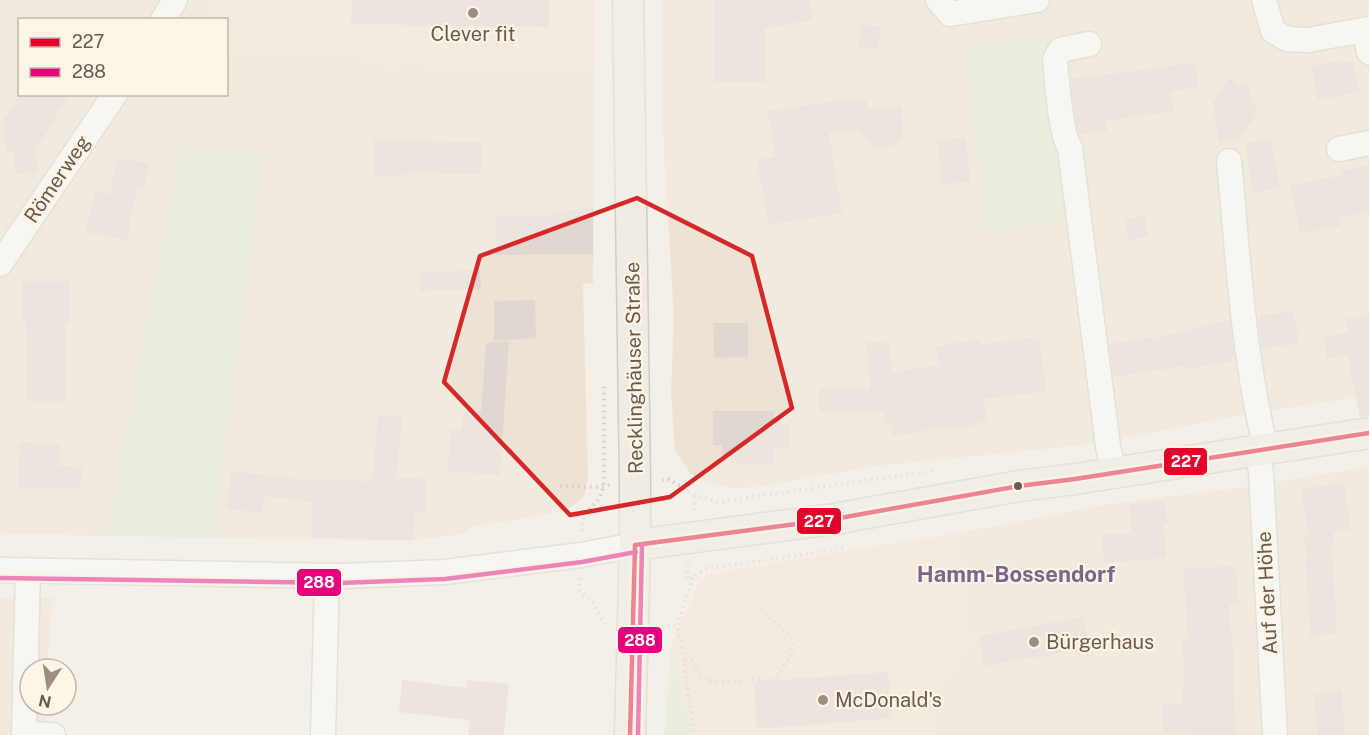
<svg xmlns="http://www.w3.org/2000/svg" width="1369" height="735" viewBox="0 0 1369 735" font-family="'Public Sans',sans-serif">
	<rect width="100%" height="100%" fill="#f4f0e7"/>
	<path fill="#ede3d5" d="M0,0H217L204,19L20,20V94H226L227,52L366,53L367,65L594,69L593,283L583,284L588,478L585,494L577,503L566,510L551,514L468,528V533L411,541L212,538L262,153L182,146L107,536L0,533Z
		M663,0H1369V396L1251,413L1094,444L876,466L756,487L732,488L714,485L691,474L675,450L671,392L674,316L662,117Z
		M1369,467V735H930H932L929,697L972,648L959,533L1102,505L1238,488Z
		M0,598H53L47,669H30V705H45V735H0Z"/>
	<path fill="#f1e2d8" d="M217,0H594V69L367,65L366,53L227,52L226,20H204Z
		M959,533L972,648L929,697L932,735H694L691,730L671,645L698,585L707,574Z"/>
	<path fill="#e0ead3" d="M1046,36L1069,220L985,232L967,47Z
		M182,146L263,153L212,538L107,536Z
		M671,645L691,730L694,735H664Z"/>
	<path fill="#e0d8d0" d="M352,0H549V27L351,24Z
		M714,0H810L813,20L765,28V82H714Z
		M861,24L881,27L878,49L858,46Z
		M1339,60L1340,63L1353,61L1360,92L1318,100L1311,66Z
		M1195,62L1199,87L1171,91L1174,111L1106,121L1107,131L1079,134L1075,116L1071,78L1135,71Z
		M1229,78L1237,85L1248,83L1251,102L1256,105L1257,114L1239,139L1219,142L1213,102Z
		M20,94H69L36,150L38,172L16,174L14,152L6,153L3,121Z
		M867,99V107H902L903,138L894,147L876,148L859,132L829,133L842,213L768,225L757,160L775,157L768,111L840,100Z
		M966,137L970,182L941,184L937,140Z
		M1271,138L1280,188L1253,193L1245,143Z
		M374,140L482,142L481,174L406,173V175L375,176Z
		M117,158L149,163L144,189L137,188L127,240L86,232L94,191L110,194Z
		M1369,165V212L1340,218L1341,226L1300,234L1290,185L1342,175L1341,171Z
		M593,207V254L496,255V216H553V213Z
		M1145,216L1148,237L1128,240L1125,219Z
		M480,270L481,289L421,291L420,273Z
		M22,281H70V322H65V401H27L26,323H23Z
		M535,300L536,338L494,341V301Z
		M1293,311L1299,343L1263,348L1264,353L1263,354L1258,316Z
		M1369,315V416L1360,417L1347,354L1327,359L1323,337L1348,332L1346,319Z
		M1230,321L1234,358H1232V361L1192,368L1183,366L1114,377L1109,344L1152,337V340L1204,325Z
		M713,323H748V357L714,358Z
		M1039,337L1047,391L984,399L988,422L978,423L970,427L958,429L954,427L924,430V431L892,436L891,425L886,426L883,412L819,411V389H870L866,342L889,341L892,372L939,365L936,346L980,339L981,344Z
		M509,341L500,475L448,471L450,429L462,430L463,410L481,412L486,343Z
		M713,411H774V424H789V448H774V464L731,463V454H722V445H713Z
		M378,415L402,417L397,478L425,479V512H415L414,540L312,538L313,502L264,496L262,513L226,509L231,471L295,478V480L372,481Z
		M20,442L61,444L60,466L82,467L80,489L17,487Z
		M1344,483L1351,529L1333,532L1335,543H1332L1337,634L1310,636L1305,560H1307L1304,536H1308L1301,489Z
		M1165,501L1168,524L1164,525L1166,558L1104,563L1102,535L1131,533L1129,504Z
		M1236,566L1239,604L1229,605L1234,666L1236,735H1191V732L1163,733L1161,705L1183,704L1182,687H1185L1182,642H1188L1183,569Z
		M1083,617L1089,648L984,666L979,636Z
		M888,672L892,718L757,729L754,682Z
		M402,680L466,688L467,680L509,684L504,735H468L470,720L399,712Z
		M1342,691L1345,735H1317L1314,693Z"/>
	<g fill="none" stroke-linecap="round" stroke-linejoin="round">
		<g stroke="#d2cdc6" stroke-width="27">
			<path id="minor" d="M938,0L950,14L1037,0
				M1264,0L1273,31L1287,39L1308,40L1369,29
				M163,20L175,0
				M1364,30L1369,52
				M1089,44L1060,50L1055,60C1057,80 1060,133 1070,148L1108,446L1114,472
				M1339,149L1369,143
				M1229,161C1238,257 1243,355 1266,449
				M0,264L115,94
				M1258,451L1261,473L1275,735
				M0,570L340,576L445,572L581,555L635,545
				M25,734L53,735
				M24,735L28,570
				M323,735L327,576"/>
		</g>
		<g stroke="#d3cbc5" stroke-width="33">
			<path id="major" d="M628,0L635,482V545L630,735
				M635,545L834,519L1019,486L1075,479L1369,433"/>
		</g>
		<path stroke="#d6cfc9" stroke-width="4" stroke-dasharray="1.5 4.5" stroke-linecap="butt" d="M662,480L668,479L695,495L719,502L932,471
			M560,486L598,487L610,485
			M694,510L695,495
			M583,531L584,513C595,505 600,499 604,486V385
			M688,565L686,579L693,577L706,569L807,554L843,548
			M579,578V590L593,603L605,624
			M693,578L677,626L685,660V671L694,735
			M761,609L793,639L791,657L783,667L776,681
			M662,627L677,626
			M685,660H693L696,668L702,676L710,681L722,682L779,679"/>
		<use href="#minor" stroke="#fdfdfb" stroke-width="24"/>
		<use href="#major" stroke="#f0ece4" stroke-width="30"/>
		<g stroke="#fdf5e7" stroke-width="9">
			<path id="bus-1" d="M635,545L834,519L1019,486L1075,479L1369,433
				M630,735L635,545"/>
		</g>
		<g stroke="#fdf5e7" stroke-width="9">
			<path id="bus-2" d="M0,578L340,583L445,579L582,562L636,552
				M638,735L642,545"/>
		</g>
		<use href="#bus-1" stroke="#e4002b" stroke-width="4.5"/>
		<use href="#bus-2" stroke="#e5007d" stroke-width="4.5"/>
	</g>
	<path d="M0 0H1369V735H0ZM637,198L752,256L792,408L670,497L570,515L444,382L480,256Z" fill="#f4f0e7" fill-opacity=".55" fill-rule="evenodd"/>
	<path fill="none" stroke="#d62828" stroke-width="4.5" stroke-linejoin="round" d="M637,198L752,256L792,408L670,497L570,515L444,382L480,256Z"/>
	<g fill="#9d8e82" stroke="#fdf5e7" stroke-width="2">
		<circle cx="473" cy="13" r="6"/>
		<circle cx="1034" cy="642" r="6"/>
		<circle cx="823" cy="700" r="6"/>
	</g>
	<circle fill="#6e594b" stroke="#fdf5e7" stroke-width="2" cx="1018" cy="486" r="5"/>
	<g text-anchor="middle" stroke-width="4.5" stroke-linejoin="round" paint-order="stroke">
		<g font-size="20" fill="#6e594b" stroke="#fdf5e7" text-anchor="start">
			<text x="473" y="41" text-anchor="middle">Clever fit</text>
			<text x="1046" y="649">Bürgerhaus</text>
			<text x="835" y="707">McDonald's</text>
		</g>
		<g font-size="20" fill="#6e594b" stroke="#fdf5e7">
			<text transform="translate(57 179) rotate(-56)" y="7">Römerweg</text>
			<text transform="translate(634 368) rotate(-91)" y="7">Recklinghäuser Straße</text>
			<text transform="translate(1267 593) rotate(-93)" y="7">Auf der Höhe</text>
		</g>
		<g font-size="22" font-weight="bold" fill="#7e648a" stroke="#fdf5e7">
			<text x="1016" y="582">Hamm-Bossendorf</text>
		</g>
	</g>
	<g stroke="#fdf5e7" stroke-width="2">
		<rect x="1163" y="447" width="45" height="29" rx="6" fill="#e4002b"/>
		<rect x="796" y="507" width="46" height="28" rx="6" fill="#e4002b"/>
		<rect x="296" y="568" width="46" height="29" rx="6" fill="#e5007d"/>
		<rect x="617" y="626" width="46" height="28" rx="6" fill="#e5007d"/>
	</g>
	<g font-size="16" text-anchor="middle" font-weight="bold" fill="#fff">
		<text x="1186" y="467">227</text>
		<text x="819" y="527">227</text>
		<text x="319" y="588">288</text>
		<text x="640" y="646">288</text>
	</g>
	<rect x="18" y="18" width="210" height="78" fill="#fdf5e7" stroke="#c4b7a9" stroke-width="1.5"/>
	<rect x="30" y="38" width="30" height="9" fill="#e4002b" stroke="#c4b7a9" stroke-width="1.5"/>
	<text x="72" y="48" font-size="18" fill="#6e594b">227</text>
	<rect x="30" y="68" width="30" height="9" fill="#e5007d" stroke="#c4b7a9" stroke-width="1.5"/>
	<text x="72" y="78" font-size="18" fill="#6e594b">288</text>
	<g transform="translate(48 687) rotate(192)"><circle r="28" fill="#fdf5e7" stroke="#c4b7a9" stroke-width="1.5"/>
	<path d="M0-4.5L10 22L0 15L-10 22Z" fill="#9d8e82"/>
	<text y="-9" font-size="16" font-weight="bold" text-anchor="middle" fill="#6e594b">N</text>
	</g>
</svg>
